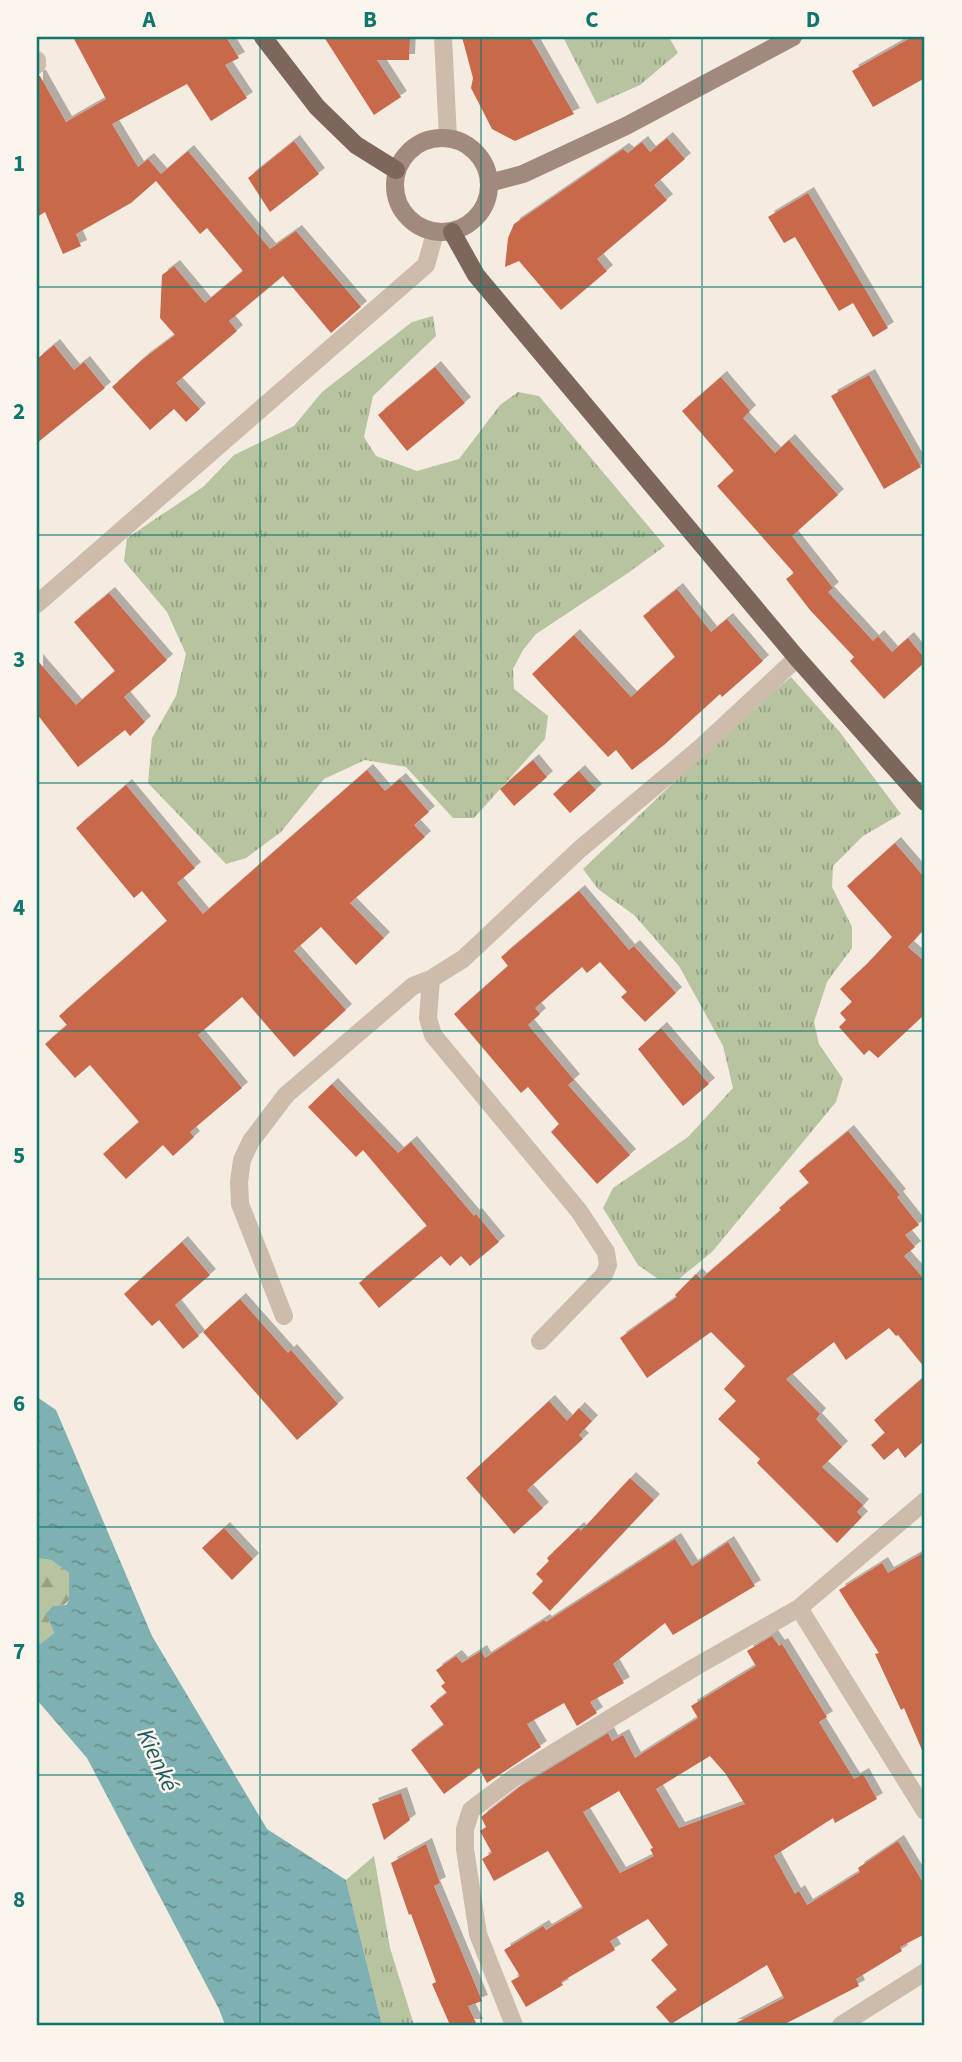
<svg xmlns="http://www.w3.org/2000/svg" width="962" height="2062" viewBox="0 0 962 2062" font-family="'Source Sans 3',sans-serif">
	<defs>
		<pattern id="grass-tufts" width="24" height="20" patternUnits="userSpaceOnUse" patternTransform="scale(1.75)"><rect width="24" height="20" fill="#b8c4a0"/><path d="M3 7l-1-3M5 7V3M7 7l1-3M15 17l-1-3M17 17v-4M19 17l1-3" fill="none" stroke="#97a083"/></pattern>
		<pattern id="forest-firs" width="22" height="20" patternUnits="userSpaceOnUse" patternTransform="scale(1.75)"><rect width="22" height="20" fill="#b8c4a0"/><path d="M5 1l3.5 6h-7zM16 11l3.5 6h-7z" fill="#97a083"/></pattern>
		<pattern id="water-ripples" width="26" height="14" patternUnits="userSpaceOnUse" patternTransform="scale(1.75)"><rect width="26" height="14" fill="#7fb0b2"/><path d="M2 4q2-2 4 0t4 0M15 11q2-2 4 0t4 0" fill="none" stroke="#699091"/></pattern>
		<filter id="shadow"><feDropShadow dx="6" dy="-6" stdDeviation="0" flood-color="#0004"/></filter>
	</defs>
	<rect width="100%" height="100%" fill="#f4ebe1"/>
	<path fill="url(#grass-tufts)" d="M563,37H669L678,53L640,85L597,104Z
		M433,316L436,336L373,396L364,437L376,456L417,471L459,459L500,405L518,392L539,396L665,546L628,573L536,634L523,650L513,669L514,689L548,716L545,739L474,818H453L406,767L365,760L324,779L281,832L246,858L226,864L148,783L152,738L176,696L186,654L167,612L124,561L127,538L203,487L234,455L294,426L322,392L412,322Z
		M791,677L839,731L901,814L863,836L833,866L832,887L852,927V948L827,982L814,1022L819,1044L843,1079L836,1102L712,1252L679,1279H658L638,1265L603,1208L613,1188L688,1137L733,1088L723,1046L679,966L634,915L598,889L583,869L737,722Z
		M374,1856L390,1948L414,2025H382L346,1880Z"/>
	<path fill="url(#forest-firs)" d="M37,1558L51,1560L69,1573V1600L49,1620L54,1633L40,1644L37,1640Z"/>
	<path fill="url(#water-ripples)" d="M37,1397L56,1410L152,1636L267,1829L346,1880L382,2025H225L219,2009L87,1758L37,1700V1640L40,1644L54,1633L49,1620L45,1615L53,1606L66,1605L69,1600V1573L51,1560L37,1558Z"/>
	<path fill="#c8694b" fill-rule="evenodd" filter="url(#shadow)" d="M73,37H226L239,58L225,65L247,98L211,121L187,84L112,124L138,167L148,159L161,174L188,151L270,249L296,231L361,307L331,333L283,276L229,321L237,331L176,383L200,409L186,422L174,409L150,430L112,387L143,359L175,335L160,318L162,275L174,266L205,303L243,271L207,228L200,234L156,181L131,203L76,234L81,246L63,254L45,212L37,217V76H40L66,122L106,99Z
		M324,37H410L409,60H377L401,97L374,115Z
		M462,37H530L574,114L515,141L492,129L471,88L473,78Z
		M912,37H925V78L873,107L852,71Z
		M667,138L685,159L654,185L667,200L597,259L607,271L561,310L519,261L505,267L508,238L514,224L623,149L628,153L642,142L650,152Z
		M294,141L319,174L270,212L248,178Z
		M808,193L888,328L873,337L853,303L839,311L795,237L784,243L768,217Z
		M54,345L74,370L84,362L105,388L37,443V359Z
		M435,367L465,403L407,451L378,415Z
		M869,375L921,467L884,489L831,396Z
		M721,377L750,411L743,418L775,453L789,440L838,495L792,536L833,588L828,592L873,641L878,636L892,652L908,638L925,659V662L884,699L850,661L854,657L810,610L786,579L794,573L717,486L734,471L682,411Z
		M677,589L711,632L727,619L763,661L722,697L720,694L664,745L632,770L616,750L608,757L532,674L574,635L631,697L675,657L643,616Z
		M109,593L167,660L124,697L145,722L130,736L125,730L78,767L37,714V660L76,705L115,671L74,622Z
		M533,760L547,777L514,806L500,789Z
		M367,770L385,791L400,779L429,812L414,825L425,837L350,903L384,938L356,965L321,927L294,951L346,1010L294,1057L242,997L198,1035L242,1088L190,1132L194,1137L173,1156L163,1145L126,1179L103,1154L139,1122L90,1065L75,1078L45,1044L67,1025L59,1016L167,921L142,891L134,898L76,828L126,785L195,868L177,883L203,914Z
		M579,771L596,790L570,813L553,794Z
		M895,843L925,878V928L908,947L925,962V1014L878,1058L869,1050L864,1055L839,1027L846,1020L840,1013L852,1002L840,989L866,965L892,937L847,886Z
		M579,891L629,950L634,946L676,993L645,1022L621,997L627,992L600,962L587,973L582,967L535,1008L540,1014L528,1025L574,1080L568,1085L630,1155L597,1184L551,1132L559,1124L528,1087L521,1093L454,1014L508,966L501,957Z
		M661,1028L709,1084L683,1106L638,1049Z
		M332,1084L398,1153L411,1142L474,1216L476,1214L499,1242L470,1266L461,1256L450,1266L441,1256L379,1308L359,1283L427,1226L363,1150L356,1157L308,1107Z
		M848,1131L900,1195L897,1197L919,1225L905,1235L915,1247L904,1256L925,1280V1368L898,1335L896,1336L889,1328L846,1360L834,1342L786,1379L820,1414L816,1419L842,1447L822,1467L863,1505L857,1512L862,1517L837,1543L757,1463L760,1459L718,1419L736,1401L724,1389L745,1366L711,1332L647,1378L620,1338L677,1297L675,1295L696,1274L701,1279L781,1210L779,1208L809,1183L799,1171Z
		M182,1242L210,1275L175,1305L199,1336L183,1349L159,1320L152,1326L124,1294Z
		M240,1299L288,1353L291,1350L338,1404L297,1440L203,1332Z
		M925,1376V1440L905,1458L898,1448L884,1460L871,1445L885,1433L874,1420Z
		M549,1401L567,1421L579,1408L592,1421L579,1435L583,1439L527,1490L543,1508L514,1534L466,1478Z
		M630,1478L654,1500L550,1611L532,1593L543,1581L536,1574L549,1561L547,1558L578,1528L581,1531Z
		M224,1528L253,1559L232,1580L202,1548Z
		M675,1539L692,1566L728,1542L755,1586L673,1635L665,1623L613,1664L624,1683L590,1702L597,1713L577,1726L564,1703L527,1724L541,1747L487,1783L479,1768L444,1794L411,1750L444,1725L430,1706L447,1693L441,1686L445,1683L436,1670L456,1656L462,1663L481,1651L485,1658L544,1620L546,1622Z
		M925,1552V1757L904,1708L901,1710L875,1654L879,1653L839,1590L882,1563L888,1573Z
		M772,1636L779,1646L782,1644L827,1717L819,1722L854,1779L863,1774L877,1799L835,1823L833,1818L774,1856L795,1894L799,1891L807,1905L860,1872L858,1868L898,1841L925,1886V1934L900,1947L902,1951L856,1979L859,1986L783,2025H732L784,1998L767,1965L671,2024L656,2007L677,1990L651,1960L668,1945L648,1919L610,1941L615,1950L561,1982L563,1985L526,2007L511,1981L520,1976L504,1950L543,1926L546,1930L583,1908L548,1851L494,1881L482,1859L492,1853L480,1831L486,1827L481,1817L521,1786L608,1733L612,1741L623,1735L635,1758L698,1718L691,1706L756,1666L747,1651ZM710,1756L725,1773L745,1804L679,1828L656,1789ZM619,1791L653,1848L650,1849L654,1856L620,1873L583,1812Z
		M401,1793L410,1820L384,1840L372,1804Z
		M426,1844L440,1883L434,1886L482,2001L468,2006L477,2025H450L432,1984L436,1982L411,1914L409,1915L391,1863Z"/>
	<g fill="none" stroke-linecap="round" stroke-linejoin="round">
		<path stroke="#cdbbac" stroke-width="18" d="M443,37L448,138
			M37,60V65
			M37,604L426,265L435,233
			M431,979L428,1018L433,1035L579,1211L606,1252L608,1265L604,1275L540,1341
			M284,1316L240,1204L239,1182L242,1160L251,1141L286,1095L413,986L431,979L463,959L580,849L698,750L797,658
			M799,1608L925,1811
			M514,2025L478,1934L465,1849V1829L471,1810L515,1777L560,1749L695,1667L799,1608L925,1501
			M841,2025L925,1972"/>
		<path stroke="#a18a7d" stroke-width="18" d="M395 185a47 47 0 1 1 94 0a47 47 0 1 1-94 0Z
			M489,183L523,174L626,126L793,37"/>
		<path stroke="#7d675c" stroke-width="18" d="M263,37L317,107L356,145L396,170
			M452,232L476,275L797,658L925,802"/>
	</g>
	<path fill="none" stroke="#0f766e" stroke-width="2" stroke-opacity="0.55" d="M260,37V2025M481,37V2025M702,37V2025M37,287H925M37,535H925M37,783H925M37,1031H925M37,1279H925M37,1527H925M37,1775H925"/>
	<g text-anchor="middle" stroke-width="5" stroke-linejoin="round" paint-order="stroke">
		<g font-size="24" font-style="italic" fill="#1f5a5e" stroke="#fbf5ee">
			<text transform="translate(158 1760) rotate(65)" y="8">Kienké</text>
		</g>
	</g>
	<rect width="962" height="2062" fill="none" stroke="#fbf5ee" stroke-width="77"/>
	<rect x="38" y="38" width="885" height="1986" fill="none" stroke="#0f766e" stroke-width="2.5"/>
	<g font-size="23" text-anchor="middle" font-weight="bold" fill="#0f766e">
		<text x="149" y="27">A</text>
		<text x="370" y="27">B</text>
		<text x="592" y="27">C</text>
		<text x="813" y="27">D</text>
		<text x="19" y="171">1</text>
		<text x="19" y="419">2</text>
		<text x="19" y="667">3</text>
		<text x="19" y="915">4</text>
		<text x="19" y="1163">5</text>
		<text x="19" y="1411">6</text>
		<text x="19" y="1659">7</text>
		<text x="19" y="1907">8</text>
	</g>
</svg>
